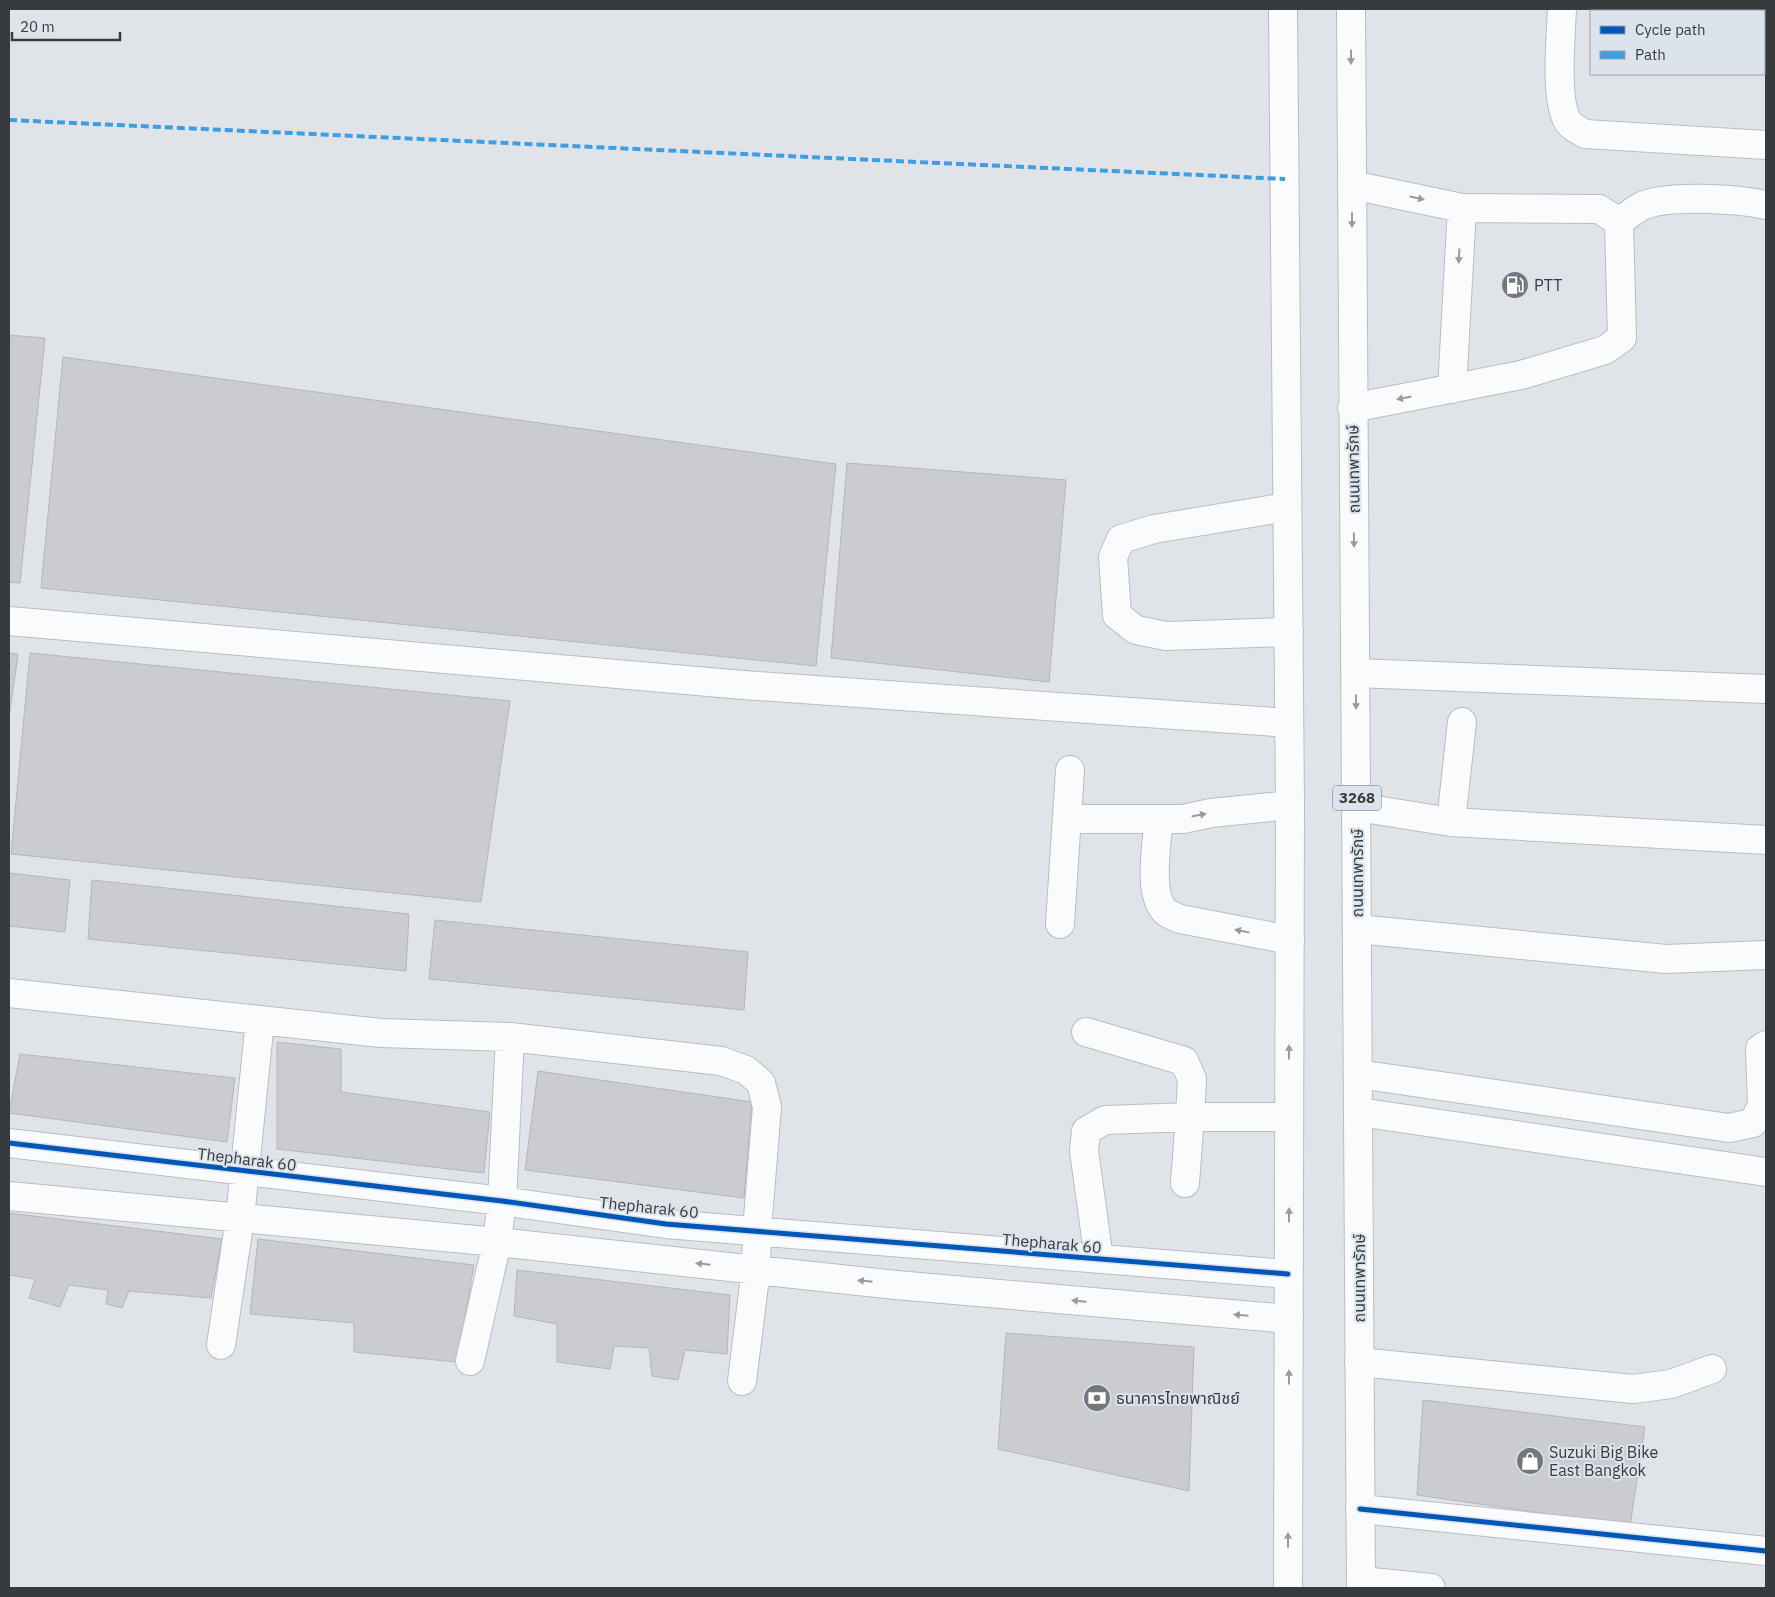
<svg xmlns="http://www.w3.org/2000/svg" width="1775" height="1597" viewBox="0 0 1775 1597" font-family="'IBM Plex Sans','Noto Sans Thai',sans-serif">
	<rect width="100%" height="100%" fill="#e0e4e8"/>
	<path fill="#cbcccf" stroke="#b6b6b9" d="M9,335L45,338L20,583L9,582Z
		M63,357L836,464L816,666L41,588Z
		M847,463L1066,480L1049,682L831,658Z
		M9,653L18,654L9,718Z
		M30,653L510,701L481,902L11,854Z
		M9,873L70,880L65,932L9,926Z
		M92,880L409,914L406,971L88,939Z
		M435,920L748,952L744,1010L429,979Z
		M277,1042L341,1049V1092L490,1112L484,1173L277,1149Z
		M20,1054L235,1078L227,1142L9,1113Z
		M538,1071L752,1102L744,1198L525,1170Z
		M9,1213L222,1239L211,1298L129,1291L122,1308L106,1304L108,1290L69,1285L60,1307L29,1298L35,1279L9,1275Z
		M258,1239L474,1265L457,1362L354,1352V1323L250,1314Z
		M517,1270L730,1295L727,1354L685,1350L678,1380L652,1376L649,1348L614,1346L610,1369L557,1362V1324L514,1316Z
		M1006,1333L1194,1347L1189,1491L998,1449Z
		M1423,1400L1645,1427L1630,1526L1417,1495Z"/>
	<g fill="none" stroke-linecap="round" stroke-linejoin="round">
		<g stroke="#babdc0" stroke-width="30">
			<path id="minor" d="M1562,9C1561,34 1554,104 1569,123C1573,128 1581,131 1585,134L1766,145
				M1352,185L1462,208L1599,209L1619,222L1622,338L1605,350L1521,375L1352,408
				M1619,222C1626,217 1634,210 1642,206C1668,194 1738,199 1766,205
				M1452,389L1462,208
				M1287,507L1154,529L1121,539L1113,557L1117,615L1136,630L1166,636L1289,632
				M9,621L743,685L1289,723
				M1356,673L1766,689
				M1357,807L1451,822L1462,722
				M1067,819H1159
				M1451,822L1766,840
				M1060,924L1070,770
				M1357,929L1666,959L1766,955
				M1290,940L1180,919C1176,917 1170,915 1166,912C1147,896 1157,841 1159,819H1183L1211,813L1290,805
				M9,993L381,1033L510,1037L721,1061L746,1070L761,1083L767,1107L757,1230L756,1269L742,1381
				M1086,1032L1184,1061L1192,1079L1190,1117H1289
				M1358,1074L1729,1128L1753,1123L1762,1105L1760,1049L1766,1045
				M1359,1112L1766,1172
				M9,1143L502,1201L666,1224L1288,1274
				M9,1196L497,1242L896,1285L1289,1319
				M1099,1259L1084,1151L1086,1131L1105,1120L1190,1117L1185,1183
				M221,1345L240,1218L260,1020
				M470,1361L497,1242L502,1201L510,1037
				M1359,1362L1633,1389L1671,1384L1712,1369
				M1360,1509L1766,1551
				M1361,1581L1431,1588"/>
		</g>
		<g stroke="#babdc0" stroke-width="30">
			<path id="major" d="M1283,9L1290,805L1288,1588
				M1351,9L1361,1588"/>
		</g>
		<use href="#minor" stroke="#fafbfc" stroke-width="28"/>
		<use href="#major" stroke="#fafbfc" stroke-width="28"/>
		<path stroke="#3e9ee3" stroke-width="4" stroke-dasharray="8 4" stroke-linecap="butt" d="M9,120L1285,179"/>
		<g stroke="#dce3ec" stroke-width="8">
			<path id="cycleway" d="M9,1143L502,1201L666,1224L1288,1274
				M1360,1509L1766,1551"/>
		</g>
		<use href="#cycleway" stroke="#0057b8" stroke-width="5"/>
	</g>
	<defs><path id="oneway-solid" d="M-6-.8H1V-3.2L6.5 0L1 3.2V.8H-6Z" transform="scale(1.25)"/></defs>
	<g fill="#999b9d">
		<use href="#oneway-solid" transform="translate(1351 57) rotate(90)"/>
		<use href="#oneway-solid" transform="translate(1417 198) rotate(12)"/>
		<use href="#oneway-solid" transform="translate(1352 220) rotate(90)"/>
		<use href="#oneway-solid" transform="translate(1459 256) rotate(93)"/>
		<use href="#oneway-solid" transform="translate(1404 398) rotate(169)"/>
		<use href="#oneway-solid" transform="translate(1354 540) rotate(89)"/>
		<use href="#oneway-solid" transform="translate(1356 702) rotate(89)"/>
		<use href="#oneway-solid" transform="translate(1199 815) rotate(-11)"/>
		<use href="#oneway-solid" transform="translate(1242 931) rotate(-169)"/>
		<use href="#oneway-solid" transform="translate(1289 1052) rotate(-90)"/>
		<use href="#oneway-solid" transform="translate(1289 1215) rotate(-90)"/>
		<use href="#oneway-solid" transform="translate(703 1264) rotate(-174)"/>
		<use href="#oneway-solid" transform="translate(865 1281) rotate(-174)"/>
		<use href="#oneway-solid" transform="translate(1079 1301) rotate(-175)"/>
		<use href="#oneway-solid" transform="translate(1241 1315) rotate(-175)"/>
		<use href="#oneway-solid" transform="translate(1289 1377) rotate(-90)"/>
		<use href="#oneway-solid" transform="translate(1288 1540) rotate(-90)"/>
	</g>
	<defs>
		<g id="fuel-disc" transform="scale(1.4375)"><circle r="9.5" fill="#73767a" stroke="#dce3ec"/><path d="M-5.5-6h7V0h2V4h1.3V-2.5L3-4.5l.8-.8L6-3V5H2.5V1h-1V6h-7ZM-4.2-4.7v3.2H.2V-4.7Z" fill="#fff"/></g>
		<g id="bank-disc" transform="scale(1.4375)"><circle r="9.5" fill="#73767a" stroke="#dce3ec"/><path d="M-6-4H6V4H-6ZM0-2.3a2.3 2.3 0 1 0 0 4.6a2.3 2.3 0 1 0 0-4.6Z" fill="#fff"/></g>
		<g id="shop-disc" transform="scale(1.4375)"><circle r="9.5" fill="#73767a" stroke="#dce3ec"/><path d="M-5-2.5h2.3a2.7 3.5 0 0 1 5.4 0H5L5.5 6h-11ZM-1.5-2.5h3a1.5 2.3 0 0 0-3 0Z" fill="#fff"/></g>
	</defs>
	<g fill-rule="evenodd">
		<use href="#fuel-disc" x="1515" y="285"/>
		<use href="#bank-disc" x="1097" y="1398"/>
		<use href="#shop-disc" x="1530" y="1461"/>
	</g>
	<g text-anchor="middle" stroke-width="4" stroke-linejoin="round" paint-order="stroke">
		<rect fill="#dce3ec" stroke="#696d72" stroke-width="1" x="1333" y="785.5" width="48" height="25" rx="4"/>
		<g font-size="15" font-weight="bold" fill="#383b3e">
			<text x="1357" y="803">3268</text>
		</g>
		<g font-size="16" fill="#383b3e" stroke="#dce3ec" text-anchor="start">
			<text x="1534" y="291">PTT</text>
			<text x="1116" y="1404">ธนาคารไทยพาณิชย์</text>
			<text x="1549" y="1458">Suzuki Big Bike<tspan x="1549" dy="18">East Bangkok</tspan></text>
		</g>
		<g font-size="16" fill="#383b3e" stroke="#dce3ec">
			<text transform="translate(1353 469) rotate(-91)" y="6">ถนนเทพารักษ์</text>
			<text transform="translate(1357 873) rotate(-90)" y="6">ถนนเทพารักษ์</text>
			<text transform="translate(247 1159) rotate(7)" y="6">Thepharak 60</text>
			<text transform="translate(649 1207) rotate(6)" y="6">Thepharak 60</text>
			<text transform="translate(1052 1243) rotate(5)" y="6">Thepharak 60</text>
			<text transform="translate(1359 1278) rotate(-90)" y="6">ถนนเทพารักษ์</text>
		</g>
	</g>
	<rect width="1775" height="1597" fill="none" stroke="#383b3e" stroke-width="20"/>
	<rect x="1590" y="10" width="175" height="65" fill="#dce3ec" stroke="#9aa0a6"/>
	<rect x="1600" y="26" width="25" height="8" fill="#0057b8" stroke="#9aa0a6"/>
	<text x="1635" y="35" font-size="15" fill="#383b3e">Cycle path</text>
	<rect x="1600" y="51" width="25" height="8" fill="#3e9ee3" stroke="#9aa0a6"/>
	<text x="1635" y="60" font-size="15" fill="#383b3e">Path</text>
	<path d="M12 32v8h108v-8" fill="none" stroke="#383b3e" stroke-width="2.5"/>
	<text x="20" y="32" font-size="15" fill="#383b3e" stroke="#dce3ec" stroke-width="4" paint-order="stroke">20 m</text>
</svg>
